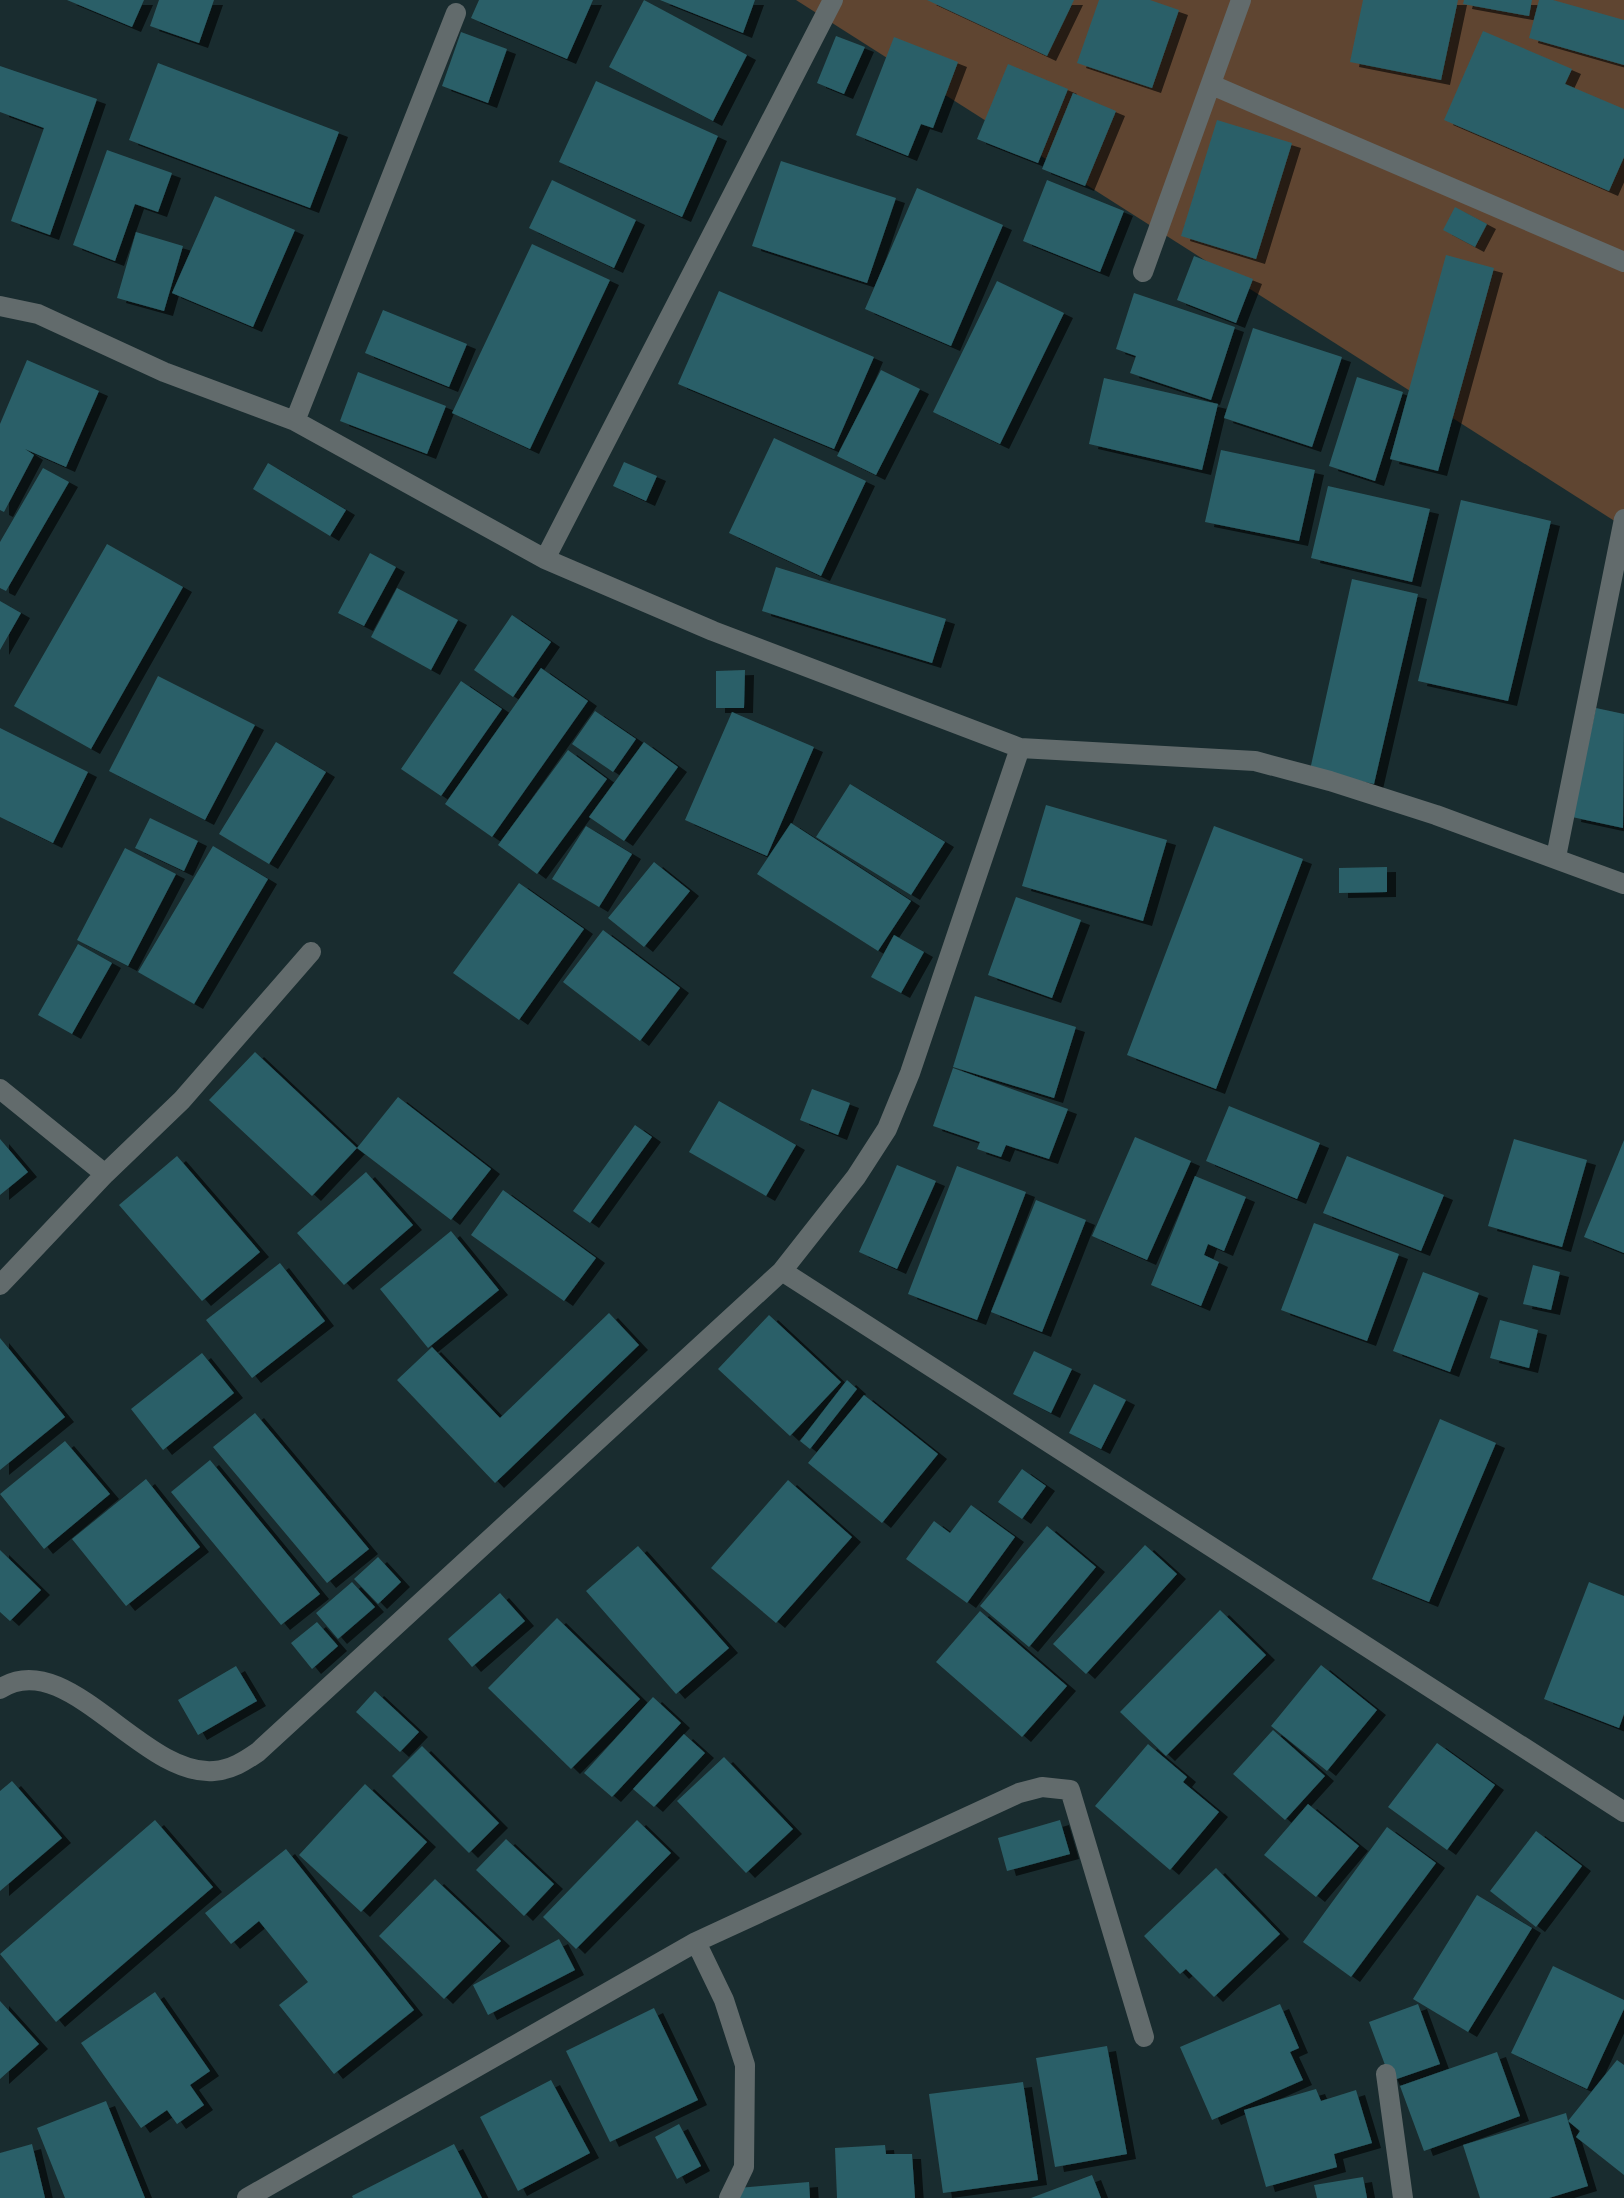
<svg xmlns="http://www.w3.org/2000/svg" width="1624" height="2198" viewBox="0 0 1624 2198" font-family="'Open Sans',sans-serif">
	<defs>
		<filter id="shadow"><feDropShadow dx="9" dy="5" stdDeviation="0" flood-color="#0009"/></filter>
	</defs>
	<rect width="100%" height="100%" fill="#192c2f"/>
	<path fill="#5f4531" d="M796,0H1624V527Z"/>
	<path fill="#2b5f67" filter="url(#shadow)" d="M67,0H144L132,27Z
		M159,0H214L199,43L150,26Z
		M479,0H593L567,59L471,18Z
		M644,0L747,55L713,121L609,67Z
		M660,0H755L743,33Z
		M927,0H1074L1047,56Z
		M1099,0H1150L1179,10L1152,88L1077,63Z
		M1363,0H1458L1441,80L1350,62Z
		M1464,0H1532L1529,16L1463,4Z
		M1539,0H1553L1624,20V65L1529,38Z
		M1483,31L1572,69L1565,84L1624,109V157L1609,191L1444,120Z
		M461,32L507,49L488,103L442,86Z
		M836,36L865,47L844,94L817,83Z
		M894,37L958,62L933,128L921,124L908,156L856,135Z
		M158,63L339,132L310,208L129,140Z
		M1008,64L1068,89L1038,163L977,139Z
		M0,66L97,99L50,235L11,221L44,128L0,112Z
		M596,81L718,136L682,217L559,162Z
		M1073,93L1116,111L1085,186L1042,169Z
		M1217,120L1292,143L1256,259L1181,236Z
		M107,150L172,173L158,212L135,204L115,261L73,245Z
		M781,161L896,198L867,283L752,246Z
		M552,180L636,220L614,268L529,228Z
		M1047,180L1124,211L1100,272L1023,241Z
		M917,188L1003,225L951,346L865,309Z
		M215,196L295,230L253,327L172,293Z
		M1455,207L1487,224L1475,247L1443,230Z
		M136,232L183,246L164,311L117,298Z
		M532,244L610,280L530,449L452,413Z
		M1446,255L1494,268L1438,471L1390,459Z
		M1194,256L1253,279L1236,323L1177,300Z
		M997,281L1064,313L1000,444L933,412Z
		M719,291L874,357L834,449L678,384Z
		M1134,293L1235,327L1211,400L1130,373L1136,356L1116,349Z
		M383,310L467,344L449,387L365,353Z
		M1253,328L1342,357L1312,447L1224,418Z
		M27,360L99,391L66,467L25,449L34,455L4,512L0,510V424Z
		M881,370L920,389L876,475L837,456Z
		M358,372L446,406L427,454L340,421Z
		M1357,377L1403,392L1375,481L1329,466Z
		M1104,378L1218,404L1202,470L1089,444Z
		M774,438L866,481L821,576L729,533Z
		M1221,450L1315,470L1299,541L1205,522Z
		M624,462L657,476L646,501L613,486Z
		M268,463L346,510L330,536L253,489Z
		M43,468L69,482L6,591L0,588V542Z
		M1328,486L1430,509L1412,582L1311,558Z
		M1461,500L1551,521L1508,701L1418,681Z
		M107,544L183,587L91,749L14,706Z
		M370,553L396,567L364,626L338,613Z
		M776,567L946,619L932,663L762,611Z
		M1352,579L1418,594L1374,784L1310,770Z
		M397,588L458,620L431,670L371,637Z
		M0,601L21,613L0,650Z
		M512,615L551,642L513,697L474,670Z
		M541,668L588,701L492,837L445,804Z
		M745,670L744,708H716V671Z
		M158,676L255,725L205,820L109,771Z
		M461,681L502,709L441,796L401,769Z
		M1596,708L1624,714L1623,828L1572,817Z
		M595,711L636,739L613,772L572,744Z
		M732,712L814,747L767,856L685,820Z
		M0,728L88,772L53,843L0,817Z
		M276,742L326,772L269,864L219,834Z
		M644,742L678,767L624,841L589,817Z
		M568,750L607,779L537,874L498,845Z
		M850,784L945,842L911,895L816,837Z
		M1046,805L1167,840L1143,921L1022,886Z
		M150,818L198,841L184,871L135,848Z
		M791,823L911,901L878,951L757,874Z
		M586,826L632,854L599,907L552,879Z
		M1214,826L1303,859L1216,1089L1127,1055Z
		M213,846L268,879L194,1004L138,972Z
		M125,848L176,874L128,966L77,940Z
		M654,862L690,891L644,947L608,918Z
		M1387,867V892L1339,893V868Z
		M519,883L584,929L519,1020L453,973Z
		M1016,897L1081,920L1052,998L988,975Z
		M603,930L680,988L640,1041L563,982Z
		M894,935L924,952L901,993L871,977Z
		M78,944L112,963L72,1034L38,1015Z
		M975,996L1076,1027L1054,1098L953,1067Z
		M255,1052L357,1148L398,1097L491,1169L451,1220L357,1148L312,1196L209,1100Z
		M953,1068L1068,1109L1049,1159L1006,1145L1001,1157L977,1149L980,1142L933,1126Z
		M812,1089L850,1103L838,1135L800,1120Z
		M719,1101L796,1145L766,1196L689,1152Z
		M1229,1106L1320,1143L1297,1199L1206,1161Z
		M635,1125L652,1137L590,1223L573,1211Z
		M1135,1137L1191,1161L1147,1260L1092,1236Z
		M0,1139L28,1172L0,1195Z
		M1514,1139L1587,1160L1562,1247L1488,1226Z
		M1624,1140V1253L1584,1237Z
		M177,1156L260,1252L202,1301L119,1205Z
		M1347,1156L1444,1195L1421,1251L1323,1213Z
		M897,1165L936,1181L897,1269L859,1252Z
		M957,1166L1026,1192L977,1320L908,1294Z
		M366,1172L413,1225L344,1285L297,1233Z
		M1195,1176L1246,1197L1224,1251L1208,1244L1204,1255L1219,1262L1201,1306L1151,1285Z
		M503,1190L596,1258L564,1301L471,1235Z
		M1036,1200L1086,1220L1042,1332L991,1312Z
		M1314,1223L1399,1254L1367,1341L1281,1310Z
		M451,1231L499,1290L428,1348L380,1289Z
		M280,1263L325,1321L252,1378L206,1320Z
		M1533,1265L1560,1272L1551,1310L1523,1304Z
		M1423,1272L1479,1293L1450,1372L1393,1351Z
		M609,1313L639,1345L495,1483L397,1380L432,1347L500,1418Z
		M769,1315L841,1382L790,1436L718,1369Z
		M1500,1320L1538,1330L1529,1368L1490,1358Z
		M0,1338L65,1417L0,1470Z
		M1034,1351L1072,1369L1051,1413L1013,1394Z
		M202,1353L234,1393L163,1450L131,1409Z
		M847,1380L857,1389L810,1449L800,1441Z
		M1094,1384L1126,1400L1101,1449L1069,1433Z
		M864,1395L938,1454L882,1523L808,1463Z
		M255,1413L369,1549L327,1583L213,1447Z
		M1440,1419L1496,1443L1429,1602L1372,1579Z
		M65,1441L110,1494L44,1549L0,1494Z
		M210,1460L320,1594L281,1625L171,1492Z
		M1022,1469L1046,1486L1022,1519L998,1502Z
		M146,1479L200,1547L126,1606L72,1539Z
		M788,1480L852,1537L776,1623L711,1568Z
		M971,1505L1015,1537L967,1603L906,1559L934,1521L950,1533Z
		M1047,1526L1096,1567L1029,1647L980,1606Z
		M1145,1545L1177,1574L1086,1674L1053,1644Z
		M638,1546L729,1648L676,1694L586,1591Z
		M0,1550L41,1590L10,1621L0,1612Z
		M378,1557L401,1582L378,1604L354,1579Z
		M352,1582L375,1607L338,1639L316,1613Z
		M1589,1582L1624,1596V1714L1619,1728L1544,1699Z
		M500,1593L525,1621L472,1667L448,1639Z
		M1220,1610L1266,1655L1166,1756L1120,1712Z
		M980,1611L1067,1686L1022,1737L936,1662Z
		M557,1618L640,1699L571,1769L488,1688Z
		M317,1622L338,1646L312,1669L291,1643Z
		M1321,1665L1377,1710L1327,1771L1271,1726Z
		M236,1666L257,1701L198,1735L178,1700Z
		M375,1691L419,1732L400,1752L356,1712Z
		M653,1697L681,1723L612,1797L584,1773Z
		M1273,1730L1325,1776L1285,1820L1233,1774Z
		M684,1734L705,1753L654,1807L633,1789Z
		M1437,1743L1495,1785L1447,1850L1388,1807Z
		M1148,1744L1187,1777L1183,1782L1219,1812L1170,1870L1095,1806Z
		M422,1746L499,1823L469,1853L392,1776Z
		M724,1757L793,1829L746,1873L677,1801Z
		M12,1781L62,1838L0,1891V1791Z
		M365,1784L427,1842L361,1912L299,1855Z
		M1308,1804L1359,1846L1316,1897L1264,1855Z
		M155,1820L213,1887L56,2022L0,1954Z
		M637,1820L671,1853L576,1949L543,1917Z
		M1060,1820L1070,1854L1007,1871L998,1838Z
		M1387,1827L1436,1863L1351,1977L1303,1942Z
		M1536,1831L1582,1866L1536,1927L1490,1891Z
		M506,1839L554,1884L524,1916L476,1870Z
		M286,1849L414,2010L334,2074L279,2005L308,1982L259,1921L231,1944L205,1913Z
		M1216,1868L1280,1934L1214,1997L1186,1969L1180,1974L1144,1936Z
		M435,1879L501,1941L444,1999L379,1936Z
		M1477,1895L1532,1928L1468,2032L1413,1999Z
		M559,1939L575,1970L488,2015L473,1985Z
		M1553,1966L1624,2000V2009L1587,2089L1511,2053Z
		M155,1992L210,2071L190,2085L204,2105L177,2124L167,2110L141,2128L81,2043Z
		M0,2001L39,2044L0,2079Z
		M1280,2004L1299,2048L1290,2052L1303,2080L1212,2120L1180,2047Z
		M1418,2004L1440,2064L1391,2081L1369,2022Z
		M654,2008L698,2100L610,2142L566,2051Z
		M1107,2046L1127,2154L1055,2167L1036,2058Z
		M1497,2052L1520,2116L1424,2151L1400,2086Z
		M1617,2060L1624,2065V2175L1576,2137L1580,2131L1568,2121L1588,2186L1549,2198H1480L1463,2145L1566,2113L1568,2121Z
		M551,2080L590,2153L518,2191L480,2117Z
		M1023,2082L1038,2180L943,2193L929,2094Z
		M1316,2089L1321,2101L1356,2090L1372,2143L1334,2154L1337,2167L1266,2187L1244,2110Z
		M106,2101L145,2198H65L37,2128Z
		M679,2124L701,2166L677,2179L655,2137Z
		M32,2144L45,2198H0V2153Z
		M454,2144L482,2198H353L352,2196Z
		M885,2145L886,2154H912L915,2198H837L835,2148Z
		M1092,2175L1101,2198H1031Z
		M1363,2177L1367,2198H1317L1314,2185Z
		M809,2182L810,2198H739L738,2188Z"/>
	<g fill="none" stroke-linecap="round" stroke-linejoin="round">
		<path stroke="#626b6c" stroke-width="20" d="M1212,85L1624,262
			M1143,272L1241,0
			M0,306L38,314L164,372L295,421L545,559L713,631L1020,748L1255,761L1330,781L1436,815L1624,884
			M295,421L456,13
			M545,559L833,0
			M1556,857L1624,519
			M0,1089L105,1174L182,1100L311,952
			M782,1271L1624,1812
			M0,1285L105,1174
			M0,1689C66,1645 142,1777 214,1771C231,1770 245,1761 258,1752L782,1271L856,1177L887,1129L910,1073L1020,748
			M696,1942L724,2000L745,2065L744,2167L729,2198
			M1386,2074L1403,2198
			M247,2198L696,1942L1019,1793L1042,1787L1070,1790L1144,2037"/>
	</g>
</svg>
